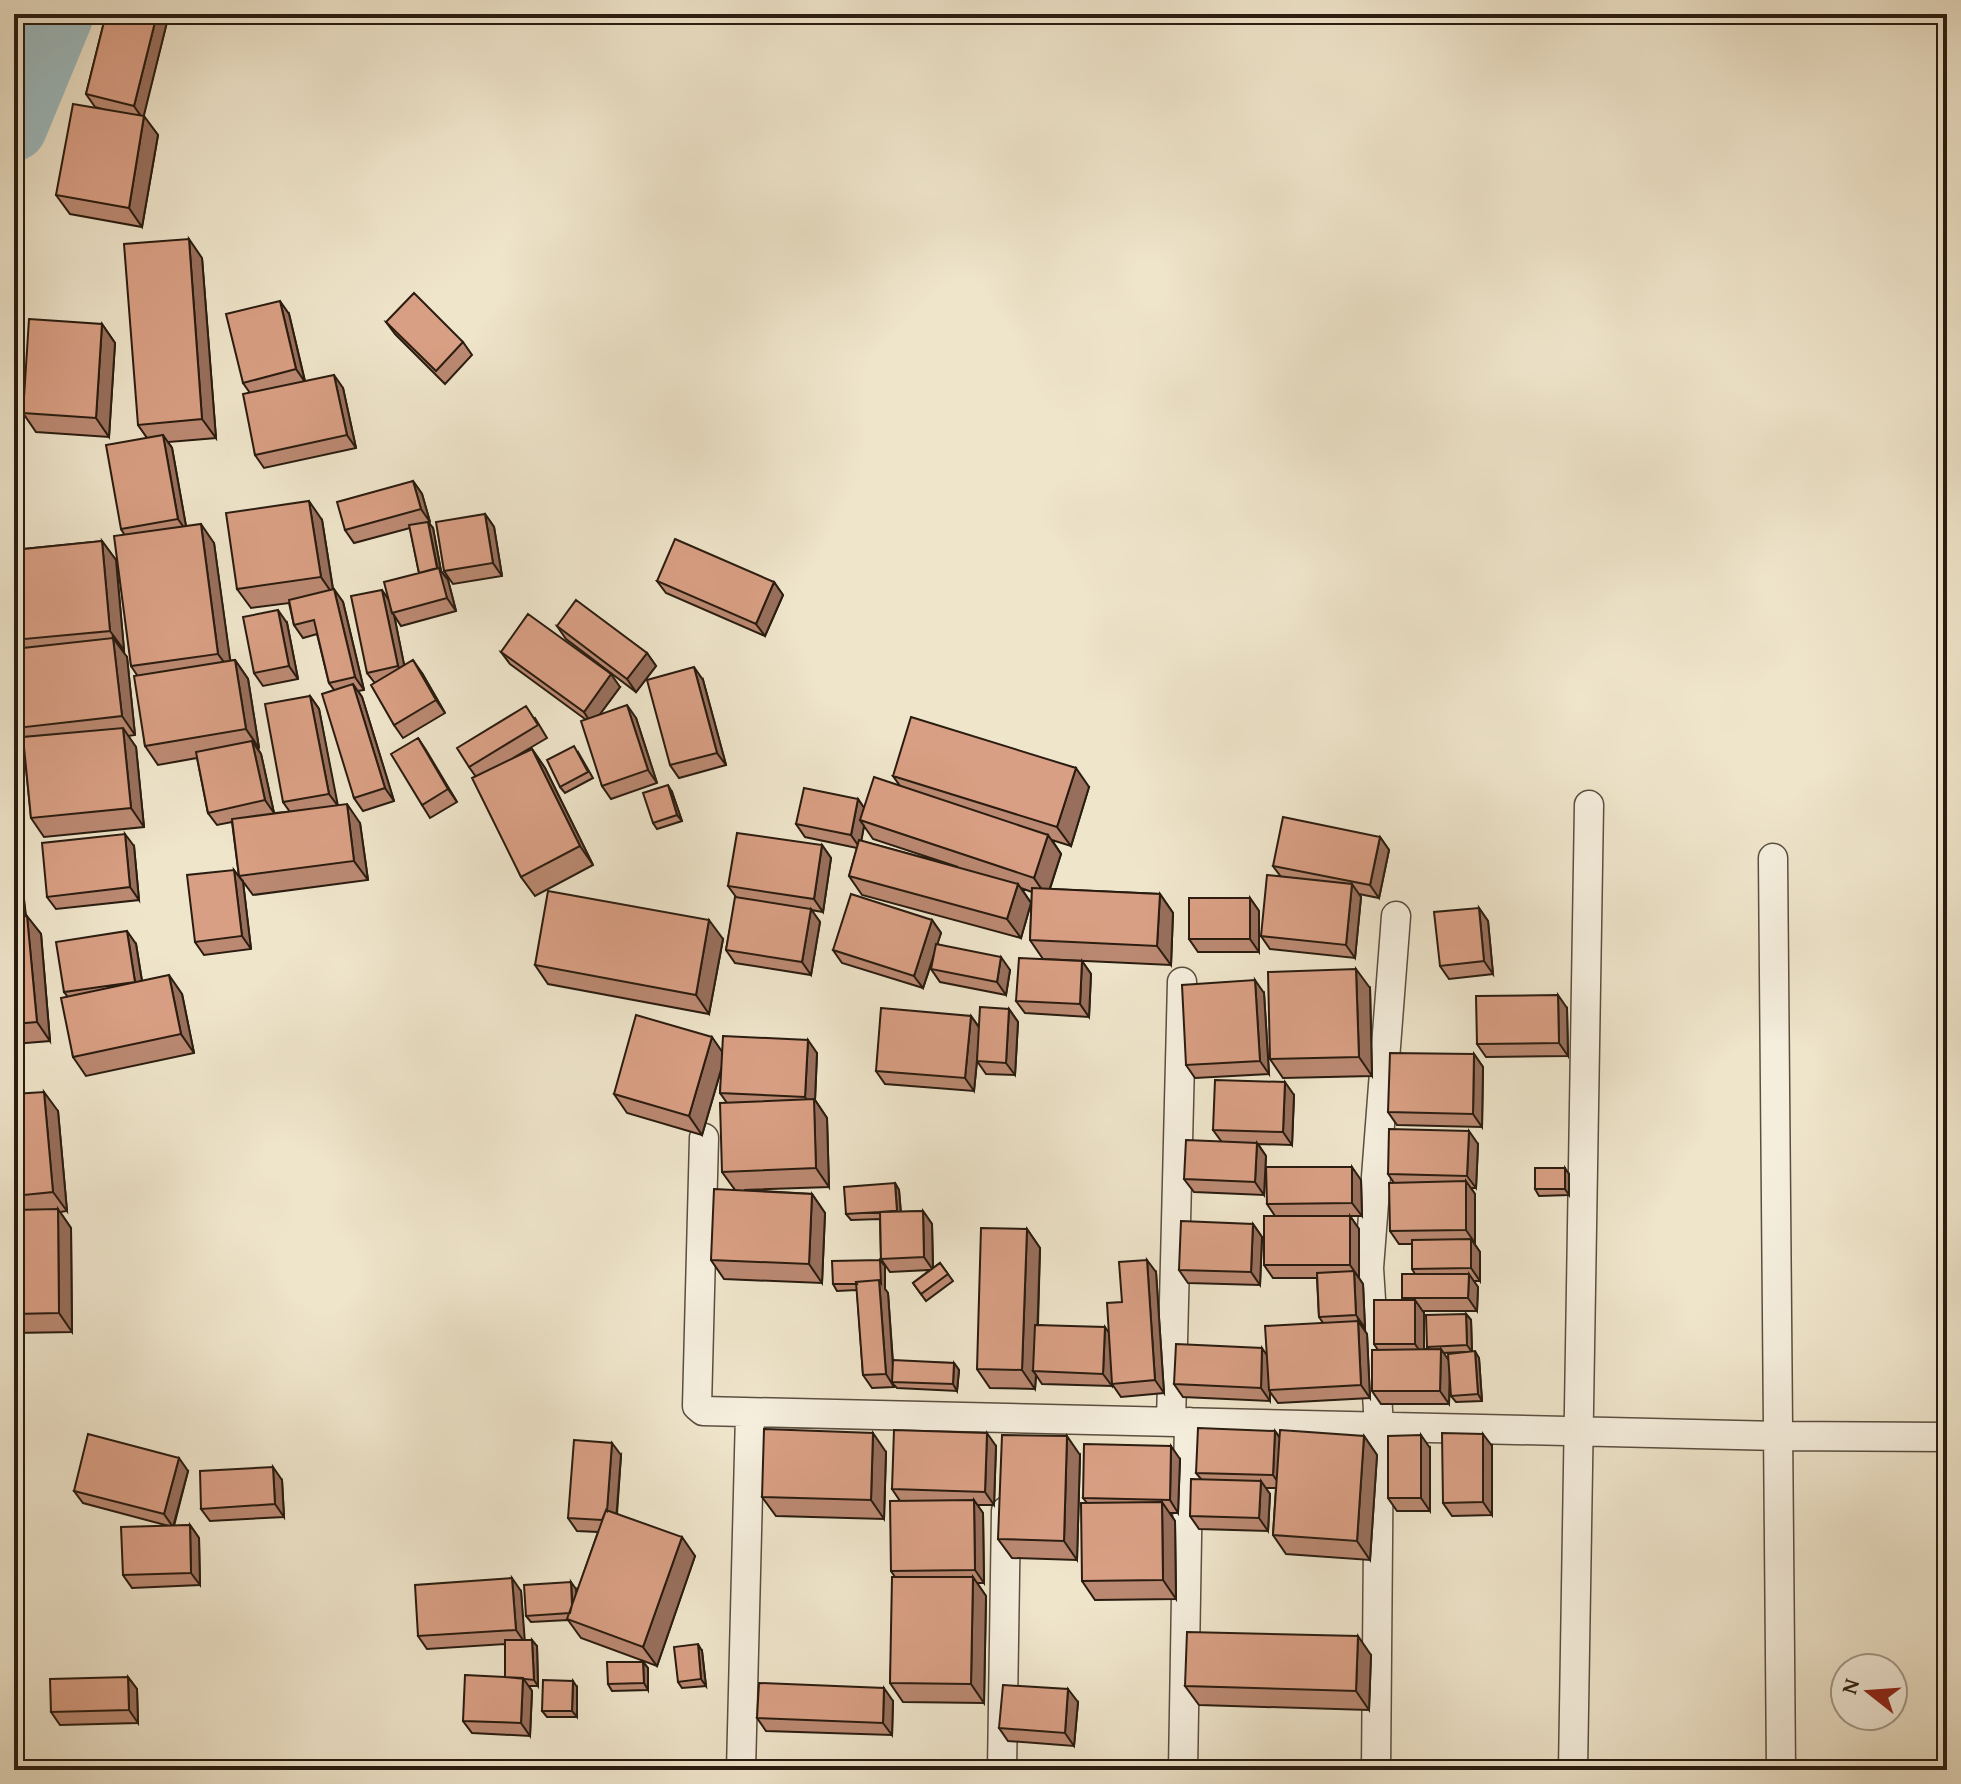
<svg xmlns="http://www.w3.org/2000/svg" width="1961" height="1784" viewBox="0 0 1961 1784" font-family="'Gentium Book Plus',serif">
	<rect width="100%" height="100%" fill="#efe5cb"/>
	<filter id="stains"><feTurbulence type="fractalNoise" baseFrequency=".0025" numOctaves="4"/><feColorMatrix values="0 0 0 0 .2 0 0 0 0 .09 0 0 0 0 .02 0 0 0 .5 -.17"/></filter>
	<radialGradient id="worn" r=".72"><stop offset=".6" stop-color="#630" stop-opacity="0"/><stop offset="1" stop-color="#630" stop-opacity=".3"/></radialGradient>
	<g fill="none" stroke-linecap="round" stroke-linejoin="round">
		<path stroke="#9ebcc1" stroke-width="66" d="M14,128L61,14"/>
		<g stroke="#5b4e3f" stroke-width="31">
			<path id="street" d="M1773,858L1781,1770
				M704,1138L697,1406L703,1411L1779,1436L1947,1437
				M1171,1422L1182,982
				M741,1770L750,1414
				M1002,1770L1006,1511
				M1183,1770L1189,1422
				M1376,1770L1379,1426L1369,1268L1396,916
				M1573,1770L1589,805"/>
		</g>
		<use href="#street" stroke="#f5eedd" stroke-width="28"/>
	</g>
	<path fill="#bb8972" stroke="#2a1c10" stroke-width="2" fill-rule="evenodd" d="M106,14H169L143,116L158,135L142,227L70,214L56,195L106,110L95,107L86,94Z
		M202,258L216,438L168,442L172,448L186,526L214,543L230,661L235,660L248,679L259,748L258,749L261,754L274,813L290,812L283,802L310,696L319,709L337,805L360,823L368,880L253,895L239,876L232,822L217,825L208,813L197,758L158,765L145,746L137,675L131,666L124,534L121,529L147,438L138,425Z
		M289,314L305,381L343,388L356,448L264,468L255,455L250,393L243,383Z
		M386,322L463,342L472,355L445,384L395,334Z
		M102,324L115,343L109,437L36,432L23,413Z
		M413,481L422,494L430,522L429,523L433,528L441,571L448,580L456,611L401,626L394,615L404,665L422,673L445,713L403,738L394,725L374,682L367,673L388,599L419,573L410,528L354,543L345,530Z
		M485,514L494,527L502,576L453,584L444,571Z
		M322,520L333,589L343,602L364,690L358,691L362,697L394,801L363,811L354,798L334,690L329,683L317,634L303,638L294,625L289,603L251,608L237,589Z
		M102,541L116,560L124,650H121L127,657L135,735L128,736L136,747L144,827L44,837L31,818L23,738L17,728L14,648V550Z
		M657,581L774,582L783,595L765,636L666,593Z
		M287,623L298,679L263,686L254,673Z
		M557,626L647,653L656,666L636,692L566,639Z
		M501,652L620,687L600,714L636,718L657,783L611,799L602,786L585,719L510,664Z
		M703,680L726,765L679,778L670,765Z
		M535,718L547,738L513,758L532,749L545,768L593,865L535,896L521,877L476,777L469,767Z
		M418,738L457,802L430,818L422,805Z
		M578,752L593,778L565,793L560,787Z
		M893,776L1089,787L1071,846L1052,840L1061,854L1050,889L1160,894L1173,913L1171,965L1043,959L1030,940L1032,892L1021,888L1031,903L1021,938L862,895L849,876L857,848L805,837L796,824L858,799L864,808L900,786ZM864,826L873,839L958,867L861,841Z
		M672,792L682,821L657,829L653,823Z
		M1380,837L1389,850L1379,898L1359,894L1361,897L1355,958L1270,949L1261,936L1281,877L1273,866Z
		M822,845L831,858L823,912L811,910L820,922L811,975L735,963L726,950L736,897L728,886Z
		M134,846L139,900L56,909L47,897Z
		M14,849L19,856L26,916L41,934L50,1041L14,1044Z
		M243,882L251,949L204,955L195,942Z
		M1250,898L1259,911V952H1198L1189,939Z
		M1479,908L1488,921L1493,974L1449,979L1440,966Z
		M932,920L941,933L937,944L1010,970L1006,995L940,982L931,969L933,959L923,988L842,963L833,950Z
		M723,939L709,1014L548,984L535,965Z
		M136,944L142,981L182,994L194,1053L86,1076L73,1057L67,996L64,992Z
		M1082,961L1091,974L1089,1017L1025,1013L1016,1001Z
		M1370,988L1372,1076L1283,1078L1270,1059Z
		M1264,993L1269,1074L1195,1078L1186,1065Z
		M1567,1008L1568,1056L1486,1057L1477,1044Z
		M1009,1009L1018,1022L1015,1075L986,1074L977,1061L974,1091L885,1084L876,1071L971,1016L979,1027Z
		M722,1052L817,1053L815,1100L827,1118L829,1187L744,1190L812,1194L825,1213L822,1283L724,1279L711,1260L735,1190L722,1172L727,1103L720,1093L722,1067L702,1135L627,1113L614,1094Z
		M1474,1054L1483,1067L1482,1127L1397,1125L1388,1112Z
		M14,1094L58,1111L67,1211L60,1212L71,1228L72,1332L14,1333Z
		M1294,1095L1292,1145L1258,1144L1266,1156L1264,1195L1194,1192L1184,1179L1221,1141L1213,1130Z
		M1478,1144L1476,1188H1471L1475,1194V1243H1474L1480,1252V1281H1473L1478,1287L1477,1311H1423L1424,1313V1349H1429L1427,1347L1466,1314L1471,1320L1472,1352L1479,1358L1482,1401L1456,1402L1451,1396L1450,1372L1449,1404H1381L1372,1391L1378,1350L1374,1344L1403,1300L1402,1298L1415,1274L1412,1269V1244H1399L1390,1231L1394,1183L1388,1174ZM1465,1352L1449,1361L1443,1353Z
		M1569,1174V1195L1539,1196L1535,1189Z
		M1361,1180L1362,1216H1334H1350L1359,1229V1278L1363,1284L1365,1328H1363L1367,1334L1370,1398L1278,1403L1270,1392V1401L1183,1397L1174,1384L1267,1354L1323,1323L1319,1317L1317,1278H1273L1264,1265L1275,1216L1267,1204Z
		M895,1183L899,1190L901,1212L923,1211L932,1224L933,1268L940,1263L953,1281L926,1301L913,1283L930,1270L890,1272L881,1259L880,1219L851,1220L846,1214Z
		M1253,1224L1262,1237L1260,1285L1188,1283L1179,1270Z
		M1027,1229L1040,1248L1038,1325L1109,1333L1122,1302L1156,1272L1164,1393L1121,1397L1112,1384V1380V1386L1042,1384L1036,1375L1035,1389L990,1388L977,1369Z
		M880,1260L885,1266V1289L888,1293L893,1362L954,1363L959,1370L957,1391L897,1388L894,1385V1387L872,1388L863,1375L857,1290L837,1291L833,1284Z
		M1275,1431L1280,1438L1364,1436L1377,1455L1370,1560L1286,1554L1273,1535L1276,1488H1265L1270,1494L1268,1531L1199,1529L1190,1516L1201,1479L1196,1473Z
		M996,1446L994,1505H977L983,1513L984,1583H977L986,1596L984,1703L903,1702L890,1683L895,1577L891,1571L900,1501L892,1489Z
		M1492,1446V1515L1452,1516L1443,1503Z
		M1430,1448V1511H1397L1388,1498Z
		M886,1452L884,1519L776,1516L762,1497Z
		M621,1455L617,1514L695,1556L657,1666L581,1638L568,1620L531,1622L526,1616L576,1589V1595L598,1532L577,1531L568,1518Z
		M1080,1455L1077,1560L1012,1558L998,1539Z
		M1180,1459L1178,1513H1170L1175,1521L1176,1599L1095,1600L1082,1581L1087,1503L1083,1498Z
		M188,1471L174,1526L190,1525L199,1538L200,1585L132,1588L123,1575L169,1526L83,1503L74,1491Z
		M282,1480L284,1517L210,1521L201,1509Z
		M521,1591L524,1640L537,1646L538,1686H529L532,1691L530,1736L472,1733L463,1721L505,1677V1644L427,1649L418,1636Z
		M702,1651L706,1686L682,1688L678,1682Z
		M1371,1655L1369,1710L1199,1705L1185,1686Z
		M643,1662L648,1668V1690L612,1691L608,1684Z
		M128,1677L137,1689L138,1723L60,1725L51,1712Z
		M577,1687V1717H547L542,1711Z
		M893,1701L892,1735L766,1731L757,1718Z
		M1078,1702L1074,1746L1008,1741L999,1728Z"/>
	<path fill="#986f5c" stroke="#2a1c10" stroke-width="2" d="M157,14H169L143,119L134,106Z
		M144,116L158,135L142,227L129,208Z
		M14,207L23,220L14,256Z
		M189,239L202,258L216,438L202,419Z
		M280,301L289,314L305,382L296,369Z
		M102,324L115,343L109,437L96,418Z
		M334,375L343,388L356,448L347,435Z
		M163,435L172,448L187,532L178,519Z
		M413,481L422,494L430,522L421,509Z
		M309,501L322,520L334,596L321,577Z
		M485,514L494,527L502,576L493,563Z
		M428,522L433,528L441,571L448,580L456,611L447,598L438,570Z
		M201,524L214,543L232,673L218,654Z
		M102,541L116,560L124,650L110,631Z
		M774,582L783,595L765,636L756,624Z
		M334,589L343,602L364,690L355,677Z
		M382,590L391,603L392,613L394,615L407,679L398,666Z
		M278,610L287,623L298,679L289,666Z
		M113,638L127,657L135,735L122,716Z
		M647,653L656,666L636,692L627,679Z
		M235,660L248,679L259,748L246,729Z
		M413,660L422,673L445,713L436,700Z
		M694,667L703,680L726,765L717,753Z
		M611,674L620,687L592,725L584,712Z
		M353,684L362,697L394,801L385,788Z
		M310,696L319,709L338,806L329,794Z
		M627,705L636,718L657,783L648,770Z
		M123,728L136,747L144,827L131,808Z
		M418,738L426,750L457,802L448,789Z
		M252,741L261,754L274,813L265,800Z
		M532,749L545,768L593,865L580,846Z
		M1076,768L1089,787L1071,846L1057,827Z
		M668,785L672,792L682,821L677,815Z
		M858,799L867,812L860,820L864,826L860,848L851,835Z
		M347,804L360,823L368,880L354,861Z
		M125,834L134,846L139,900L130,887Z
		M1048,835L1061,854L1047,897L1034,878Z
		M1380,837L1389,850L1379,898L1370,885Z
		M822,845L831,858L823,912L814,899Z
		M14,849L19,856L27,929L18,916L14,880Z
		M234,870L243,882L251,949L242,936Z
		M1018,884L1031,903L1021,938L1007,919Z
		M1352,884L1361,897L1355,958L1346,945Z
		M1160,894L1173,913L1171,965L1157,946Z
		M1250,898L1259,911V952L1250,939Z
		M1479,908L1488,921L1493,974L1484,961Z
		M811,909L820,922L811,975L802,962Z
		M27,916L41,934L50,1041L37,1022Z
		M709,920L723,939L709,1014L696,995Z
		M932,920L941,933L923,988L914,976Z
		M127,931L136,944L144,994L135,982Z
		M1001,957L1010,970L1006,995L997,982Z
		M1082,961L1091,974L1089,1017L1080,1004Z
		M1356,969L1370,988L1372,1076L1359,1057Z
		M169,975L182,994L194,1053L181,1034Z
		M1255,980L1264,993L1269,1074L1260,1061Z
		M1558,995L1567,1008L1568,1056L1559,1043Z
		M1009,1009L1018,1022L1015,1075L1006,1063Z
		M971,1016L980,1029L974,1091L965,1078Z
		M712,1037L725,1056L702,1135L689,1116Z
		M808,1040L817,1053L815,1100L827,1118L829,1187L816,1168L814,1110L805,1097Z
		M1474,1054L1483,1067L1482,1127L1473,1114Z
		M1285,1082L1294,1095L1292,1145L1283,1132Z
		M44,1092L58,1111L67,1211L53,1192Z
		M1469,1131L1478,1144L1476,1188L1467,1176Z
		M1257,1143L1266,1156L1264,1195L1255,1182Z
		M1352,1167L1361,1180L1362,1216L1352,1203Z
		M1565,1168L1569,1174V1195L1565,1189Z
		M1466,1181L1475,1194V1243L1466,1230Z
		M895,1183L899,1190L901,1217L897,1211Z
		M812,1194L825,1213L822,1283L809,1264Z
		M58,1209L71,1228L72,1332L59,1313Z
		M923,1211L932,1224L933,1270L924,1257Z
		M1350,1216L1359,1229V1278L1350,1265Z
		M1253,1224L1262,1237L1260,1285L1251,1272Z
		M1027,1229L1040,1248L1036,1371H1033L1036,1375L1035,1389L1022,1370Z
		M1471,1239L1480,1252V1281L1471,1268Z
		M880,1260L885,1266V1289L888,1293L894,1382H892L894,1387L886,1374L879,1280Z
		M1147,1260L1156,1272L1164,1393L1155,1380Z
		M1354,1271L1363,1284L1365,1328L1356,1315Z
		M1469,1274L1478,1287L1477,1311L1468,1298Z
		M1415,1300L1424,1313V1357L1415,1344Z
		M1466,1314L1471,1320L1472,1352L1467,1345Z
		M1358,1321L1367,1334L1370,1398L1361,1385Z
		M1105,1327L1114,1340L1112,1386L1103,1374Z
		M1262,1348L1271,1361L1269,1390L1270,1392V1401L1261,1388Z
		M1441,1349L1450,1362L1449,1404L1440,1391Z
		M1475,1351L1479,1358L1482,1401L1478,1394Z
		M954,1363L959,1370L957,1391L953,1384Z
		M1275,1431L1284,1444L1282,1488L1273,1475Z
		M873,1433L886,1452L884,1519L871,1500Z
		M987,1433L996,1446L994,1505L985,1492Z
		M1483,1434L1492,1446V1515L1483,1502Z
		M1421,1435L1430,1448V1511L1421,1498Z
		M1067,1436L1080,1455L1077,1560L1064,1541Z
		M1364,1436L1377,1455L1370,1560L1357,1541Z
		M612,1443L621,1455L615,1534L606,1521Z
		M1171,1446L1180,1459L1178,1513L1170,1500Z
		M179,1458L188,1471L173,1527L164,1514Z
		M273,1467L282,1480L284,1517L275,1504Z
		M1261,1481L1270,1494L1268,1531L1259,1518Z
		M974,1500L983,1513L984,1583L975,1570Z
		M1162,1502L1175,1521L1176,1599L1163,1580Z
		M190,1525L199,1538L200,1585L191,1573Z
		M682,1537L695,1556L657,1666L643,1647Z
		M973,1577L986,1596L984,1703L971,1684Z
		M512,1578L521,1591L525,1643L516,1630Z
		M571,1582L576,1589L578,1619L573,1613Z
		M1358,1636L1371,1655L1369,1710L1356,1691Z
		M532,1640L537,1646L538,1686L534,1680Z
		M698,1644L702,1651L706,1686L701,1679Z
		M643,1662L648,1668V1690L644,1683Z
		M128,1677L137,1689L138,1723L129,1710Z
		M523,1678L532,1691L530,1736L521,1723Z
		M573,1681L577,1687V1717L572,1711Z
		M884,1688L893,1701L892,1735L883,1723Z
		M1068,1689L1078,1702L1074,1746L1065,1733Z"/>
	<path fill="#d99f84" stroke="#2a1c10" stroke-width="2" d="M106,14H157L134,106L86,94Z
		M73,104L144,116L129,208L56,195Z
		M189,239L202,419L138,425L124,244Z
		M414,293L463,342L436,371L386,322Z
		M280,301L296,369L243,383L226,314Z
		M29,319L102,324L96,418L23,413Z
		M334,375L347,435L255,455L243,394Z
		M163,435L178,519L121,529L106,445Z
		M413,481L421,509L345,530L337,502Z
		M309,501L321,577L237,589L226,513Z
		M485,514L493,563L444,571L436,522Z
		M428,522L437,568L419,573L409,525Z
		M201,524L218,654L131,666L114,536Z
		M675,539L774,582L756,624L657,581Z
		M102,541L110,631L14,640V550Z
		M439,568L447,598L392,613L384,582Z
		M334,589L355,677L329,683L314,620L294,625L289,600Z
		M382,590L398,666L367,673L351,596Z
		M576,600L647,653L627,679L557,626Z
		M278,610L289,666L254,673L243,617Z
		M528,614L611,674L584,712L501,652Z
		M113,638L122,716L17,728L14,704V649Z
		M235,660L246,729L145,746L134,676Z
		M413,660L436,700L394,725L371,685Z
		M694,667L717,753L670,765L647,680Z
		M353,684L385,788L354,798L322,694Z
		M310,696L329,794L283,802L265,704Z
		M627,705L648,770L602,786L581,721Z
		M526,706L538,725L469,767L457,748Z
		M911,717L1076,768L1057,827L893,776Z
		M123,728L131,808L31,818L23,737Z
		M418,738L448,789L422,805L391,754Z
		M252,741L265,800L208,813L196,752Z
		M574,746L588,772L560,787L547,760Z
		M532,749L580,846L521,877L472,778Z
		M874,777L1048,835L1034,878L860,820Z
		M668,785L677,815L653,823L643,793Z
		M804,788L858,799L851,835L796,824Z
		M347,804L354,861L239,876L232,819Z
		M1283,817L1380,837L1370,885L1273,866Z
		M737,833L822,845L814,899L728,886Z
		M125,834L130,887L47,897L42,843Z
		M859,840L1018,884L1007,919L849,876Z
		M234,870L242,936L195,942L187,875Z
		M1267,875L1352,884L1346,945L1261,936Z
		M14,880L18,916H14Z
		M1032,888L1160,894L1157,946L1030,940Z
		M548,891L709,920L696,995L535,965Z
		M851,894L932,920L914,976L833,950Z
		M735,897L811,909L802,962L726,950Z
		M1189,898H1250V939H1189Z
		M1479,908L1484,961L1440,966L1434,912Z
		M27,916L37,1022L14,1024V917Z
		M127,931L135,982L64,992L56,942Z
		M936,944L1001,957L997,982L931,969Z
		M1019,958L1082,961L1080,1004L1016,1001Z
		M1356,969L1359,1057L1270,1059L1268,972Z
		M169,975L181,1034L73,1057L61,998Z
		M1255,980L1260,1061L1186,1065L1182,985Z
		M1558,995L1559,1043L1477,1044L1476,996Z
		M980,1007L1009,1009L1006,1063L977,1061Z
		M881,1008L971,1016L965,1078L876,1071Z
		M636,1015L712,1037L689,1116L614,1094Z
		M723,1036L808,1040L805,1097L720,1093Z
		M1390,1053L1474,1054L1473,1114L1388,1112Z
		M1215,1080L1285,1082L1283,1132L1213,1130Z
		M44,1092L53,1192L14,1196V1094Z
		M814,1099L816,1168L722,1172L720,1103Z
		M1389,1129L1469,1131L1467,1176L1388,1174Z
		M1186,1140L1257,1143L1255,1182L1184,1179Z
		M1266,1167H1352V1203L1267,1204Z
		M1535,1168H1565V1189H1535Z
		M1466,1181V1230L1390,1231L1389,1183Z
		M895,1183L897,1211L846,1214L844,1187Z
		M714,1189L812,1194L809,1264L711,1260Z
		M58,1209L59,1313L14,1314V1210Z
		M923,1211L924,1257L881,1259L880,1212Z
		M1264,1216H1350V1265H1264Z
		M1181,1221L1253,1224L1251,1272L1179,1270Z
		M981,1228L1027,1229L1022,1370L977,1369Z
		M1471,1239V1268L1412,1269V1240Z
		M880,1260L881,1283L879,1280L856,1282L857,1284H833L832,1261Z
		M1147,1260L1155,1380L1112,1384L1107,1303L1122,1302L1119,1262Z
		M940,1263L948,1274L921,1294L913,1283Z
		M1354,1271L1356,1315L1319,1317L1317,1273Z
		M1402,1274H1469L1468,1298H1402Z
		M879,1280L886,1374L863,1375L856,1282Z
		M1374,1300H1415V1344H1374Z
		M1466,1314L1467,1345L1427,1347L1426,1315Z
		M1358,1321L1361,1385L1269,1390L1265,1326Z
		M1035,1325L1105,1327L1103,1374L1033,1371Z
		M1176,1344L1262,1348L1261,1388L1174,1384Z
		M1441,1349L1440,1391H1372V1350Z
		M1475,1351L1478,1394L1451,1396L1448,1354Z
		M893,1360L954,1363L953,1384L892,1382Z
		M1198,1428L1275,1431L1273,1475L1196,1473Z
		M764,1429L873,1433L871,1500L762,1497Z
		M894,1430L987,1433L985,1492L892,1489Z
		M1280,1430L1364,1436L1357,1541L1273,1535Z
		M1442,1433L1483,1434V1502L1443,1503Z
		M88,1434L179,1458L164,1514L74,1491Z
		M1002,1435L1067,1436L1064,1541L998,1539Z
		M1421,1435V1498H1388V1436Z
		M574,1440L612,1443L607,1511L606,1510L602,1520L568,1518Z
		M1084,1444L1171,1446L1170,1500L1083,1498Z
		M273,1467L275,1504L201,1509L200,1471Z
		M1191,1479L1261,1481L1259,1518L1190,1516Z
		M974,1500L975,1570L891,1571L890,1501Z
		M1162,1502L1163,1580L1082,1581L1081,1503Z
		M606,1510L682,1537L643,1647L567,1619Z
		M190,1525L191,1573L123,1575L121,1527Z
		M892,1577H973L971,1684L890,1683Z
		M512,1578L516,1630L418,1636L415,1585Z
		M571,1582L572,1605L570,1613L526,1616L524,1585Z
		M1187,1632L1358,1636L1356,1691L1185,1686Z
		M505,1640H532L534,1680L505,1677Z
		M698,1644L701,1679L678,1682L674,1647Z
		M607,1662H643L644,1683L608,1684Z
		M465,1675L523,1678L521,1723L463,1721Z
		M128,1677L129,1710L51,1712L50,1679Z
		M543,1680L573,1681L572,1711H542Z
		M759,1683L884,1688L883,1723L757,1718Z
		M1003,1685L1068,1689L1065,1733L999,1728Z"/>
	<rect width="1961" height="1784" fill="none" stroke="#efe5cb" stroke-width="48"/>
	<rect x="16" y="16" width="1929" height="1752" fill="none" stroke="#2a1c10" stroke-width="4"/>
	<rect x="24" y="24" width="1913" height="1736" fill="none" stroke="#2a1c10" stroke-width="2"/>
	<g transform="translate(1869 1692) rotate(287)"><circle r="38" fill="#f5eedd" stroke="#a49a8b" stroke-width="2"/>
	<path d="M0-6L14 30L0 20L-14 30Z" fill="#8f2418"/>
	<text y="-12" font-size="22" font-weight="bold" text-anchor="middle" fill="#2a1c10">N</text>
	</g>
	<rect width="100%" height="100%" filter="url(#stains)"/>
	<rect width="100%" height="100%" fill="url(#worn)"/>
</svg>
